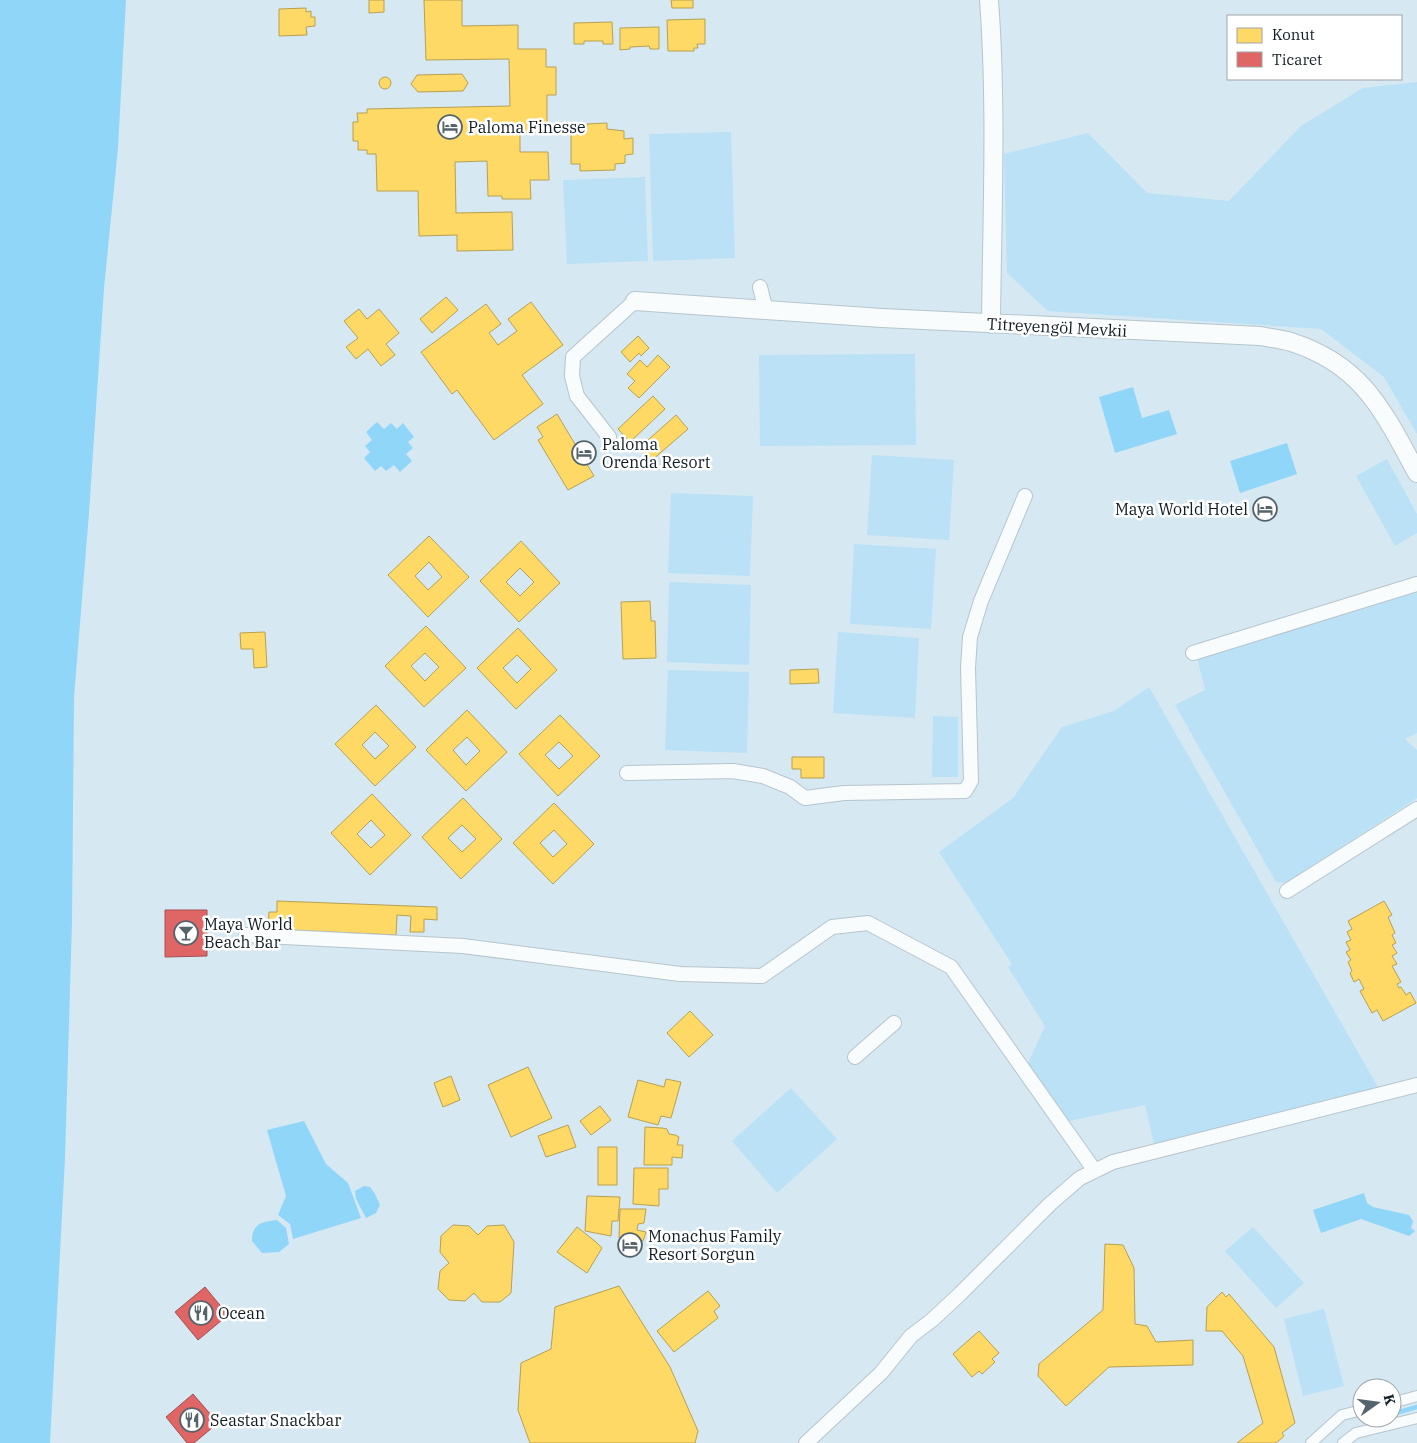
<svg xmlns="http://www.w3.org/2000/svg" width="1417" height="1443" viewBox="0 0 1417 1443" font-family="'IBM Plex Serif',serif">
	<rect width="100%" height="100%" fill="#d6e8f2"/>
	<path fill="#bae1f6" d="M1417,82V434L1384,377L1321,329L1048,311L1007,273L1004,154L1088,133L1147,193L1229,201L1301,126L1363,88Z
		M731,132L735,258L653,261L649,134Z
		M645,177L648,261L567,264L563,180Z
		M915,354L916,445L760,446L759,355Z
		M872,455L954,460L949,540L867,535Z
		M1387,459L1417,514V533L1395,546L1356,476Z
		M671,493L753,496L750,576L668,573Z
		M854,544L936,549L931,629L850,624Z
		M669,582L751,585L749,665L667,662Z
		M1417,592V733L1405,739L1417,750V798L1286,883L1276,882L1175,705L1205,690L1197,657Z
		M838,632L919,638L915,718L833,713Z
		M668,670L749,672L747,753L665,750Z
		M1149,687L1379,1089L1154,1144L1145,1105L1069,1121L1028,1063L1045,1026L1008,967L1012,964L939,852L1013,798L1062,727L1114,711Z
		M933,716L958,717V777H932Z
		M791,1088L837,1139L777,1193L732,1141Z
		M1253,1227L1304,1283L1276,1308L1225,1251Z
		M1324,1309L1344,1386L1303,1396L1284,1319Z"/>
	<path fill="#90d6f9" d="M0,0H126L118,148L104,288L89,513L74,697L72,922L65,1158L50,1443H0Z
		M1133,387L1142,418L1169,410L1177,434L1115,453L1099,397Z
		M377,422L384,429L391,423L397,429L403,423L414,437L408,442L413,448L406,454L412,461L400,472L394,465L386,471L381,466L375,471L364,458L370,452L365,446L372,440L366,432Z
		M1287,443L1297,474L1240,493L1230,461Z
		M304,1121L326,1164L348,1183L361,1218L293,1239L290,1224L278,1215L286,1196L267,1130Z
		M364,1186L370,1187L375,1194L380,1205L376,1213L366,1218L356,1199L355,1191Z
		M1364,1193L1367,1203L1373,1207L1409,1215L1413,1221L1411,1228L1415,1231L1409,1236L1361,1219L1321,1233L1313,1210Z
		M277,1220L286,1228L289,1244L279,1252L262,1253L252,1241C252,1223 262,1222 277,1220Z"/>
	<path fill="#ffd966" stroke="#b7a052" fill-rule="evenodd" d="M369,0H384V12L369,13Z
		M424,0H462V26L518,25V49H546V67H556V95H547V132L520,133V152H548L549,180H530L531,199H502V196H488L487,161L455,162L456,213L512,212L513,250L457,251V235L419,236L418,191H377L376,154H367V150H358V141H353V122H358L357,113H367V109L510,106L509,59L426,60Z
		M671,0H693V8H672Z
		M306,8V12L311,11V17H315V26L306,27L307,35L279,36V9Z
		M705,19V44H697L698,48H694V51H668L667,20Z
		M612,22L613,44H603V41H584V44H574V23Z
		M659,27V49H650L649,46L630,47V49L620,50V28Z
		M462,74L468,83L463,91L418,92L411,84L417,75Z
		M379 83a6 6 0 1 1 12 0a6 6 0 1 1-12 0Z
		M607,123V129L624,131V139L633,138V154L625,155V163L615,164V170L580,171V164H571V131L587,129V124Z
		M446,297L458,310L432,333L420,319Z
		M531,302L563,345L522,375L543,404L494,440L457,390L452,394L421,352L486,304L501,324L489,333L498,345L517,331L508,319Z
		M359,309L367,319L379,309L399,333L386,344L395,355L381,366L368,349L356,359L346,347L358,338L344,321Z
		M638,336L649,348L641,356L639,353L630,362L621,352Z
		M658,355L670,367L639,398L628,388L635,381L627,374L640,360L647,367Z
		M653,396L665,409L630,442L618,429Z
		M557,414L594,476L568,490L538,440L543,437L537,427Z
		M676,415L688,429L651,461L639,448Z
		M429,536L469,577L428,617L388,575ZM429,562L442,577L428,590L415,576Z
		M521,541L560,583L519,622L480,581ZM520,568L534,582L520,596L506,582Z
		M650,601L651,621H655L656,658L623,659L621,602Z
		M426,626L466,668L424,707L385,666ZM425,653L439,667L425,681L411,666Z
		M518,628L557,670L516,709L477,668ZM517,655L531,669L517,683L503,668Z
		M265,632L267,667L254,668L253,649H241L240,633Z
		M818,669L819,683L790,684V670Z
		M376,705L416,747L375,786L335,744ZM375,732L389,746L375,759L362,745Z
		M467,710L507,752L466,791L426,750ZM467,737L480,751L466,765L453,750Z
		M560,715L600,756L558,796L519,754ZM559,742L573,756L559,769L545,755Z
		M792,757H824V778H801V769H792Z
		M372,794L411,835L370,875L331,833ZM371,820L385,835L371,848L357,834Z
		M463,798L502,839L461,879L422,837ZM462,825L476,839L462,852L448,838Z
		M554,803L594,844L553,884L513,843ZM554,830L567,844L553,857L540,843Z
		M277,901L437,907V920L424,919V932H410L411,916L397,915L396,935L268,929L269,912H277Z
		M1384,901L1392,915L1388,917L1395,933L1392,935L1396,943L1392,945L1397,953L1392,956L1397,964L1392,966L1401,982L1397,984L1399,988L1401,987L1406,995L1410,992L1416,1003L1383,1021L1377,1010L1372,1013L1360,991L1364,989L1359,979L1354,982L1350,973L1352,971L1348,962L1351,960L1346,952L1350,950L1346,942L1351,940L1347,932L1352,929L1348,921Z
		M690,1011L713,1035L689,1057L667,1033Z
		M528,1067L552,1118L511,1137L488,1085Z
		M451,1076L460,1100L443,1107L434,1083Z
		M666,1079L681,1082L671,1118L661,1116L658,1125L628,1117L638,1080L664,1087Z
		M600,1106L611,1120L591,1135L580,1121Z
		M568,1125L576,1147L546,1157L538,1136Z
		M645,1127L662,1128L667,1129L669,1134L675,1135L679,1137L677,1145H683L682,1158L672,1157V1165H644Z
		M598,1147H617V1185H598Z
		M634,1168H668V1189H659V1206L633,1204Z
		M587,1196L620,1197L618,1221H612L611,1236L585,1231Z
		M620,1209H646L644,1223L638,1224L637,1230L646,1232L643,1241L619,1238Z
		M453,1225L469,1226L478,1235L487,1226L504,1225L514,1242L511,1293L500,1302H482L474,1293L465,1301L449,1300L438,1289L440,1271L449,1263L440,1252L441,1236Z
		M577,1227L596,1242L602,1248L587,1273L557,1252Z
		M1105,1244L1123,1245L1134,1268L1135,1324L1147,1326L1156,1342L1193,1340V1365L1109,1367L1066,1406L1038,1376L1039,1364L1103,1310Z
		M619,1286L670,1367L698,1431L695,1443H530L518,1410L521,1363L551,1349L555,1307Z
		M708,1291L720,1306L714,1311L718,1318L674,1352L657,1331Z
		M1222,1292L1226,1297L1229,1294L1274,1347L1295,1423L1282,1433L1284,1436L1276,1443H1237L1263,1423L1243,1356L1222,1331H1206L1207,1307Z
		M979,1331L999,1353L992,1359L995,1362L982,1374L979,1371L972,1377L953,1354Z"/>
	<path fill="#e06666" stroke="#a25052" d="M165,910H207V956L165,957Z
		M205,1287L228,1315L198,1340L175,1312Z
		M193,1394L218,1423L194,1443H187L166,1417Z"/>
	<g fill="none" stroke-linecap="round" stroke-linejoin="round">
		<path stroke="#90d6f9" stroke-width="4.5" d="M1392,1414L1417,1407"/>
		<g stroke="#b6c5cc" stroke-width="12">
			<path id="pedestrian" d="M1392,1403L1417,1396
				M1311,1443L1342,1415L1362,1410
				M1343,1443L1356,1433L1417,1418"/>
		</g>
		<g stroke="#b6c5cc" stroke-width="16">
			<path id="minor" d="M760,287L766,311
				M609,437L577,396L572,376L573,357L635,301
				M1193,653L1417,584
				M627,773L733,771L763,776L790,787L805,798L844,793L965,791L971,781L968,668L970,637L981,601L1025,496
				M1287,891L1417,809
				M246,935L463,946L680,974L762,976L832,927L868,923L951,967L1095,1171
				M855,1057L894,1023
				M806,1443L881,1373L911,1336L932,1320L960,1294L1050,1204L1080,1178L1113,1162L1417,1085"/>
		</g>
		<g stroke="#b6c5cc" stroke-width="20">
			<path id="tertiary" d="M989,0C997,107 992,216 991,324
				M635,301L882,318L1260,336C1270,338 1281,339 1291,342C1363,365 1383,411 1417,473"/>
		</g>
		<use href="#pedestrian" stroke="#f9fcfd" stroke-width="10"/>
		<use href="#minor" stroke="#f9fcfd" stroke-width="14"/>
		<use href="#tertiary" stroke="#f9fcfd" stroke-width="18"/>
	</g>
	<defs>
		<g id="hotel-ring" transform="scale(1.25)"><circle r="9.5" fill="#fff" stroke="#55636b" stroke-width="1.5"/><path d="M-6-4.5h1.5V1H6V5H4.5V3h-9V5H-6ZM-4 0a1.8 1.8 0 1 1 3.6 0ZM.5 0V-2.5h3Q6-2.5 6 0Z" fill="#55636b"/></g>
		<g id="bar-ring" transform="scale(1.25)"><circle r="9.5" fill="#fff" stroke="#55636b" stroke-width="1.5"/><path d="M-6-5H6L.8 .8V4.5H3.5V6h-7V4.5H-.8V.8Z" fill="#55636b"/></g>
		<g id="restaurant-ring" transform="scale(1.25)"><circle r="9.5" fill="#fff" stroke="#55636b" stroke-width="1.5"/><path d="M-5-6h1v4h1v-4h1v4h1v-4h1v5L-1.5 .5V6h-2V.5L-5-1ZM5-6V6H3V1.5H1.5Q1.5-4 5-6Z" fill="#55636b"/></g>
	</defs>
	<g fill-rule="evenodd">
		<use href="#hotel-ring" x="450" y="127"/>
		<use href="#hotel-ring" x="584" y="453"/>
		<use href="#hotel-ring" x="1265" y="509"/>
		<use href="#bar-ring" x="186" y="933"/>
		<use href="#hotel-ring" x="630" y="1245"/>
		<use href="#restaurant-ring" x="201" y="1313"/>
		<use href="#restaurant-ring" x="192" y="1420"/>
	</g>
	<g text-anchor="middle" stroke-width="5" stroke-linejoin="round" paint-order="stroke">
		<g font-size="16" fill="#101c23" stroke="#fff" text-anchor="start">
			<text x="468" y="133">Paloma Finesse</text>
			<text x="602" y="450">Paloma<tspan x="602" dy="18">Orenda Resort</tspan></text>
			<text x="1248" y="515" text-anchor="end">Maya World Hotel</text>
			<text x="204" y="930">Maya World<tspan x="204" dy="18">Beach Bar</tspan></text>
			<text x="648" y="1242">Monachus Family<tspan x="648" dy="18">Resort Sorgun</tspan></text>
			<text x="218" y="1319">Ocean</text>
			<text x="210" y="1426">Seastar Snackbar</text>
		</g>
		<g font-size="16" fill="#101c23" stroke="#fff">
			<text transform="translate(1057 327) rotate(3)" y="6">Titreyengöl Mevkii</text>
		</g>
	</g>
	<rect x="1227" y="15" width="175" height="65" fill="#ffffff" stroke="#9fa4a7"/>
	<rect x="1237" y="28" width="25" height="15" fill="#ffd966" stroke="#9fa4a7"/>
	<text x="1272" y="40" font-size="15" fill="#101c23">Konut</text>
	<rect x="1237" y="52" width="25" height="15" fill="#e06666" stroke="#9fa4a7"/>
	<text x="1272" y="65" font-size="15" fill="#101c23">Ticaret</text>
	<g transform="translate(1377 1403) rotate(76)"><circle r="24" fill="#ffffff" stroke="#9fa4a7"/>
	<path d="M0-4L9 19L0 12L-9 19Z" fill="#55636b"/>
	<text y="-8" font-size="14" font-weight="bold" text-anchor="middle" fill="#101c23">K</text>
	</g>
</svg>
